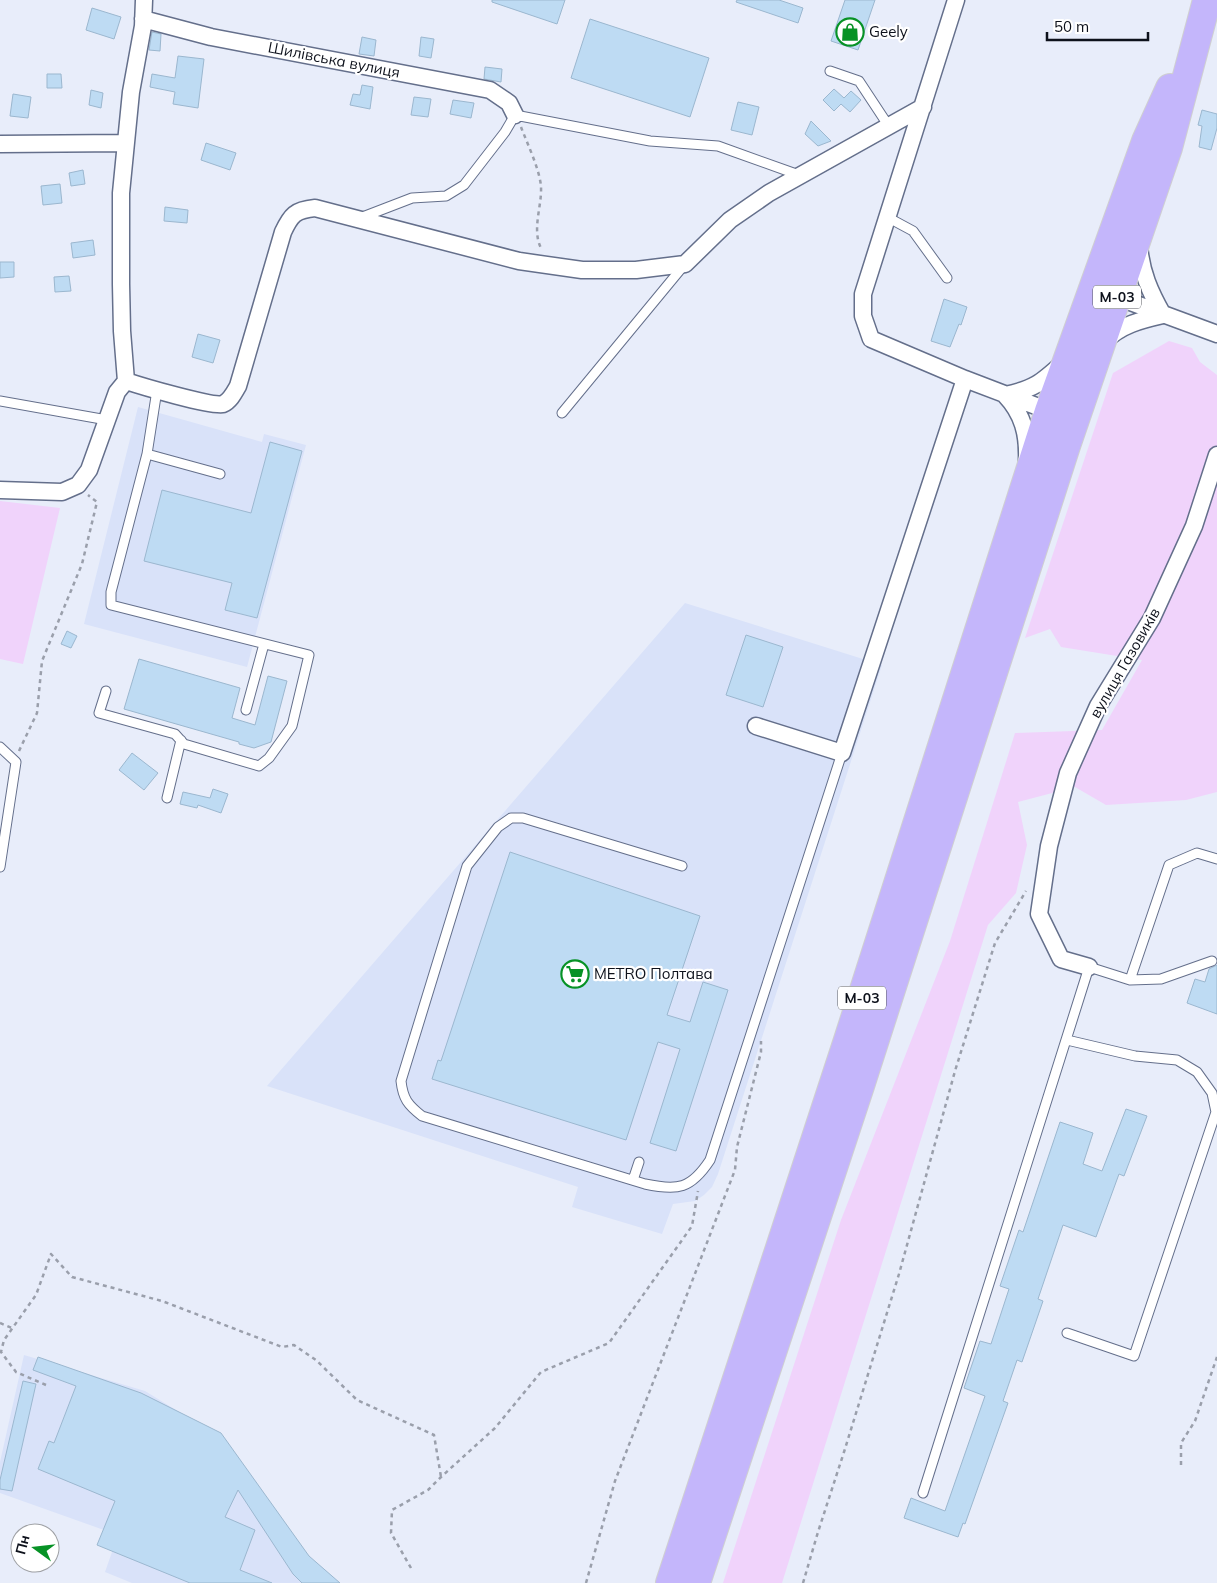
<svg xmlns="http://www.w3.org/2000/svg" width="1217" height="1583" viewBox="0 0 1217 1583" font-family="Mulish,sans-serif">
	<rect width="100%" height="100%" fill="#e8edfa"/>
	<path fill="#d9e2f9" d="M138,407L262,442L264,434L306,445L247,667L84,624Z
		M685,603L882,665L718,1174L712,1187L704,1195L695,1201L673,1204L662,1234L572,1207L578,1187L267,1086Z
		M24,1355L145,1391L225,1440L326,1583H132L105,1572L118,1535L0,1493V1462Z"/>
	<path fill="#f0d3fb" d="M1169,341L1192,348L1200,362L1217,375V792L1186,800L1106,805L1075,787L1018,802L1027,845L1016,893L988,925L782,1583H723L841,1220L950,941L1015,733L1102,730L1142,660L1061,647L1050,629L1025,638L1113,373Z
		M0,501L60,508L23,664L0,659Z"/>
	<path fill="#bedbf3" stroke="#9bb7cf" d="M492,0H565L557,24L492,2Z
		M737,0H779L803,8L798,23L736,2Z
		M845,0H875L858,50L831,41Z
		M92,8L121,17L114,39L86,30Z
		M590,19L709,58L690,117L571,78Z
		M152,32L161,34L160,51L149,50Z
		M362,37L376,40L374,56L359,54Z
		M421,37L434,39L431,58L419,56Z
		M178,56L204,59L198,108L173,104L175,92L150,87L152,74L175,78Z
		M485,67L502,69L501,82L484,79Z
		M47,74H61L62,88H47Z
		M362,85L373,87L370,109L350,105L353,94L360,95Z
		M834,89L844,98L851,91L861,100L850,112L841,104L834,111L823,100Z
		M91,90L103,93L101,108L89,105Z
		M13,94L31,97L28,118L10,116Z
		M414,97L431,99L428,117L411,115Z
		M453,100L474,103L471,118L450,114Z
		M738,102L759,107L752,135L731,130Z
		M1202,110L1217,114V128L1211,150L1199,147L1202,126L1198,125Z
		M811,121L831,141L818,146L805,134Z
		M206,143L236,153L230,170L201,160Z
		M83,170L85,184L71,186L69,173Z
		M60,184L62,203L43,205L41,186Z
		M165,207L188,210L187,223L164,221Z
		M93,240L95,255L73,258L71,243Z
		M0,262H14V277L0,278Z
		M69,276L71,291L55,292L54,277Z
		M944,299L967,307L961,325L959,324L950,347L931,341Z
		M198,334L220,340L213,363L192,357Z
		M270,442L302,451L257,618L225,610L232,583L144,561L162,490L251,513Z
		M67,631L77,636L71,648L61,644Z
		M746,635L783,647L763,707L726,695Z
		M139,659L240,688L232,718L255,725L268,676L287,681L271,742L254,748L239,744V742L124,709Z
		M132,753L158,773L144,790L119,770Z
		M213,789L228,794L221,813L198,805L197,808L180,804L183,792L210,798Z
		M510,852L700,916L667,1015L690,1022L703,982L728,990L676,1151L650,1143L680,1049L658,1042L626,1140L432,1079L438,1060L441,1061Z
		M1217,965V1014L1187,1003L1195,979L1205,982L1209,969Z
		M1126,1109L1147,1116L1124,1176L1119,1174L1096,1237L1063,1225L1038,1299L1043,1301L1022,1362L1017,1360L1003,1401L1008,1403L965,1524L963,1523L958,1537L904,1518L911,1498L945,1511L985,1396L964,1388L980,1341L991,1344L1009,1289L1000,1286L1019,1230L1023,1232L1060,1122L1093,1133L1083,1164L1102,1171Z
		M38,1357L141,1393L221,1433L309,1556L340,1583H302L293,1574L238,1490L225,1517L255,1530L240,1570L272,1583H190L97,1545L115,1501L38,1469L49,1441L54,1443L76,1386L33,1370Z
		M23,1381L36,1384L12,1491L0,1489V1480Z"/>
	<g fill="none" stroke-linecap="round" stroke-linejoin="round">
		<g stroke="#646f8b" stroke-width="11">
			<path id="service" d="M830,71L859,81L888,125
				M887,217L913,231L947,278
				M360,218L412,198L446,196L464,185L505,132L515,115L650,141L718,146L799,175
				M157,390L147,454L220,474
				M0,401L107,420
				M562,413L685,264
				M106,691L99,713L175,734L184,744L259,766L269,758L292,726L309,655L111,605V592L147,454
				M246,710L264,644
				M0,747L16,762L0,867
				M167,798L181,740
				M682,866L523,818H511L498,827L467,866L401,1081C403,1099 408,1105 422,1116L645,1184C678,1191 691,1189 710,1160L842,753
				M1130,980L1169,865L1197,853L1217,859
				M633,1180L639,1162
				M1067,1333L1134,1356L1216,1112L1212,1093L1197,1072L1177,1060L1135,1056L1067,1040
				M923,1493L1089,967L1130,980L1161,979L1212,961"/>
		</g>
		<g stroke="#646f8b" stroke-width="19">
			<path id="minor" d="M956,0L863,294V316L871,339L965,379L1049,411L1055,417
				M143,19L211,37L490,90L509,103L515,115
				M0,144L126,143
				M1117,297L1217,334
				M1104,342C1120,325 1141,320 1163,315C1150,292 1141,272 1139,245
				M126,381L122,331L121,284V193L131,92L143,26L144,0
				M1005,395C1023,414 1028,434 1027,461
				M1005,395C1034,389 1041,383 1063,363
				M0,490L62,492L78,485L89,470L117,392L126,381C141,386 212,407 223,404C230,401 234,393 238,386L283,232C291,215 295,210 315,208L519,261L582,270H636L685,264L730,220L769,193L923,107
				M756,726L842,753L965,379
				M1089,967L1061,959L1039,914L1049,846L1068,773L1098,706L1152,618L1194,526L1217,455"/>
		</g>
		<g stroke="#cfcfd1" stroke-width="30">
			<path id="trunk" d="M670,1583L848,1040L1049,411L1146,141L1170,88
				M696,1583L859,1089L1066,446L1168,148L1207,0"/>
		</g>
		<path stroke="#9a9fab" stroke-width="2.5" stroke-dasharray="4 4" stroke-linecap="butt" d="M521,127C527,143 540,170 541,187C542,207 531,231 542,250
			M19,751L37,713L42,661L82,564L97,502L88,495
			M0,1323L12,1328
			M46,1385L16,1372L1,1352L4,1340L36,1295L51,1254L72,1277L162,1301L282,1347L294,1345L316,1360L357,1400L434,1435L441,1477
			M1181,1465V1443L1195,1421L1217,1357
			M411,1568L391,1533L392,1510L428,1490L441,1477L495,1428L541,1372L609,1343L692,1226L698,1191
			M586,1583L615,1481L735,1170L737,1147L761,1052V1041
			M803,1583L818,1532L844,1452L899,1274L955,1071L995,943L1026,891"/>
		<use href="#service" stroke="#fff" stroke-width="9"/>
		<use href="#minor" stroke="#fff" stroke-width="16"/>
		<use href="#trunk" stroke="#c4b6fb" stroke-width="28"/>
	</g>
	<defs>
		<g id="shop-ring" transform="scale(1.4375)"><circle r="9.5" fill="#fff" stroke="#079226" stroke-width="1.5"/><path d="M-5-2.5h2.3a2.7 3.5 0 0 1 5.4 0H5L5.5 6h-11ZM-1.5-2.5h3a1.5 2.3 0 0 0-3 0Z" fill="#079226"/></g>
		<g id="supermarket-ring" transform="scale(1.4375)"><circle r="9.5" fill="#fff" stroke="#079226" stroke-width="1.5"/><path d="M-6-5.5h2.5l.6 2H6L4.5 2H-2.5L-4.4-4H-6ZM-1.5 3.2a1.3 1.3 0 1 0 .1 0ZM3 3.2a1.3 1.3 0 1 0 .1 0Z" fill="#079226"/></g>
	</defs>
	<g fill-rule="evenodd">
		<use href="#shop-ring" x="850" y="32"/>
		<use href="#supermarket-ring" x="575" y="974"/>
	</g>
	<g text-anchor="middle" stroke-width="4.5" stroke-linejoin="round" paint-order="stroke">
		<g fill="#fff" stroke="#56585f" stroke-width="1">
			<rect x="1093" y="285.5" width="48" height="23" rx="4"/>
			<rect x="838" y="986.5" width="48" height="23" rx="4"/>
		</g>
		<g font-size="14" font-weight="bold" fill="#0d111b">
			<text x="1117" y="302">М-03</text>
			<text x="862" y="1003">М-03</text>
		</g>
		<g font-size="15" fill="#0d111b" stroke="#fff" text-anchor="start">
			<text x="869" y="37">Geely</text>
			<text x="594" y="979">METRO Полтава</text>
		</g>
		<g font-size="15" fill="#0d111b" stroke="#fff">
			<text transform="translate(334 60) rotate(11)" y="5">Шилівська вулиця</text>
			<text transform="translate(1125 663) rotate(-60)" y="5">вулиця Газовиків</text>
		</g>
	</g>
	<g transform="translate(35 1548) rotate(285)"><circle r="24" fill="#ffffff" stroke="#9ea0a4"/>
	<path d="M0-4L9 19L0 12L-9 19Z" fill="#079226"/>
	<text y="-8" font-size="14" font-weight="bold" text-anchor="middle" fill="#0d111b">Пн</text>
	</g>
	<path d="M1047 32v8h101v-8" fill="none" stroke="#0d111b" stroke-width="2.5"/>
	<text x="1054" y="32" font-size="15" fill="#0d111b" stroke="#ffffff" stroke-width="4" paint-order="stroke">50 m</text>
</svg>
